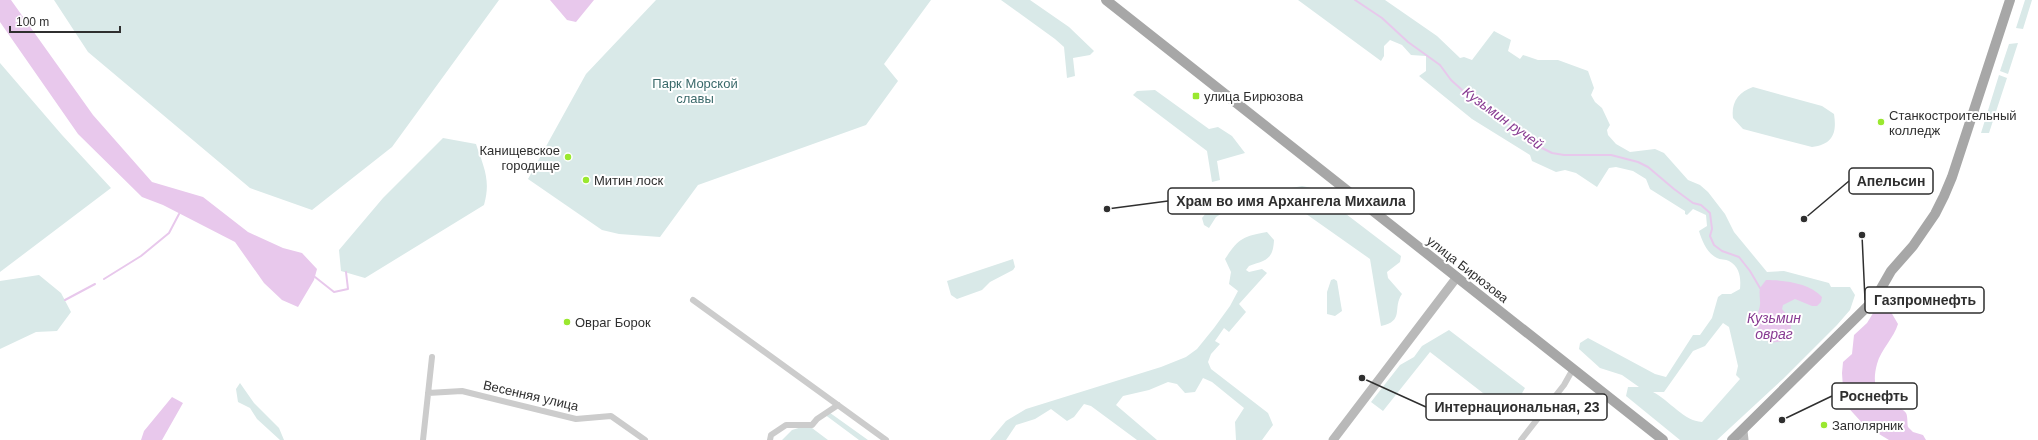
<svg xmlns="http://www.w3.org/2000/svg" width="2038" height="440" viewBox="0 0 2038 440" font-family="Helvetica,sans-serif">
	<rect width="100%" height="100%" fill="#fff"/>
	<path fill="#d9e9e8" fill-rule="evenodd" d="M54,0H499L392,147L312,210L250,188L88,52Z
		M656,0H931L884,64L898,81L866,125L698,185L660,237L619,234L602,230L528,179L586,74Z
		M1001,0H1030L1069,27L1094,51L1090,55L1073,58L1075,76L1067,78L1064,47L1055,39Z
		M1298,0H1385L1437,36L1460,58L1464,57L1472,60L1494,31L1511,40L1508,51L1520,59L1523,55L1538,60H1558L1588,71L1594,88L1591,95L1595,102L1602,108L1610,125L1607,130L1608,135L1616,144L1630,152L1655,149L1664,153L1688,180L1700,185L1708,192L1725,214L1734,232L1767,272L1784,271L1829,283L1831,287H1850L1855,295L1850,310L1837,325L1783,379L1717,440H1680L1626,396L1628,387H1639L1622,375L1600,368L1579,349L1580,343L1588,338L1655,374L1666,377L1693,335H1700L1712,318L1718,297L1722,294H1731L1740,289C1741,278 1740,267 1729,261C1726,259 1720,260 1717,258C1707,253 1702,241 1699,231L1707,226L1706,215L1693,209L1687,215L1685,214V211L1650,189L1646,179L1633,171L1616,167L1609,168L1597,187L1576,173L1565,170L1556,172L1532,161L1530,155L1472,119L1419,76L1426,71V56L1411,55L1402,45L1390,40L1384,46V56L1381,61ZM1723,323L1729,327L1738,366L1736,375L1740,379L1702,422C1684,421 1670,401 1653,392H1664L1693,351L1705,346Z
		M2025,0H2032L2023,29L2016,28Z
		M2018,43L2008,74L2000,71L2009,44Z
		M0,63L62,135L111,188L0,272Z
		M1999,75L2007,78L1989,133H1981Z
		M1753,87L1822,106L1834,114C1837,133 1833,144 1812,147L1743,129L1733,118C1731,103 1738,92 1753,87Z
		M1155,90L1209,129L1218,127L1232,136L1245,153L1217,161L1220,180L1212,182L1207,151L1133,95L1137,91Z
		M443,138L476,144C484,168 491,180 484,205L365,278L341,271L339,250L383,198Z
		M1302,186L1312,188L1401,256L1400,262L1387,272L1388,278L1402,294C1392,308 1405,321 1381,326L1370,259L1292,204L1280,201L1226,211L1216,217L1209,228L1204,225L1202,218L1215,202Z
		M1267,232L1274,240C1273,260 1266,260 1249,266L1246,270L1249,272L1262,269L1267,273L1239,304L1246,312L1229,332L1224,328L1215,341L1220,344L1211,354L1208,362L1211,369L1268,413L1273,425L1262,440H1236L1235,422L1244,408L1212,382L1203,378L1195,392L1185,393L1177,384L1168,382L1149,390L1123,396L1116,405L1157,440H1137L1091,406L1084,404L1074,417L1067,421L1051,409L1035,419L1016,425L1006,440H990L1006,421L1026,409L1161,367L1186,357L1197,349L1214,328L1230,306L1238,291L1229,284L1231,272L1225,259C1238,239 1243,236 1267,232Z
		M1013,259L1015,267L1013,270L990,282L982,290L957,299L951,295L947,281Z
		M39,275L61,293L71,312L57,331L36,332L0,349V281Z
		M1334,279L1337,281L1342,311L1335,316L1327,314V292L1331,280Z
		M1449,330L1525,388L1510,414L1430,352L1383,411L1371,402L1400,365L1414,357L1422,346Z
		M240,383L254,403L279,428L284,440H280L257,419L250,408L238,402L236,389Z
		M826,410L868,440H859L824,414Z
		M805,426L812,428L828,440H782L792,430Z"/>
	<path fill="#e8c8ec" d="M0,0H11L93,115L152,182L203,197L248,232L283,248L302,253L317,269L314,280L298,307L282,300L264,283L235,242L163,205L142,197L78,134L0,22Z
		M550,0H594L576,22L567,20Z
		M1766,280C1783,280 1810,283 1822,297L1821,302L1817,306H1812L1795,299L1783,305L1782,309C1792,320 1794,326 1787,339C1770,347 1755,340 1757,319C1757,313 1761,307 1760,301C1760,297 1759,293 1760,288Z
		M1882,304L1891,312L1898,324C1894,338 1881,349 1877,364C1872,383 1875,394 1893,405C1897,407 1903,409 1906,413C1908,417 1907,423 1908,427L1913,432L1923,435L1926,440H1889L1864,425L1844,403L1842,373L1843,362L1852,354L1854,335L1867,323L1878,305Z
		M172,397L183,403L162,440H141L144,431Z"/>
	<g fill="none" stroke-linecap="round" stroke-linejoin="round">
		<path stroke="#e8c8ec" stroke-width="2" d="M1355,0L1382,18L1408,42L1440,65L1451,80L1472,99L1542,148L1552,153L1564,155H1611L1638,162L1648,167L1674,189L1693,203L1701,205L1710,213L1712,229L1710,236L1714,245L1722,251L1739,257L1750,271L1760,288
			M315,277L334,292L348,289L346,272
			M104,279L141,256L169,233L179,214
			M65,300L95,284"/>
		<path stroke="#ccc" stroke-width="6" d="M693,300L886,440
			M428,393L462,391L576,419L611,416L645,440
			M423,440L432,357
			M770,440L771,435L786,425H812L817,419L838,405
			M1521,440L1564,385L1573,369"/>
		<path stroke="#b9b9b9" stroke-width="9" d="M1743,431L1744,440
			M1333,440L1457,277"/>
		<path stroke="#a7a7a7" stroke-width="10" d="M1106,0L1663,440
			M1732,440L1875,299L1891,271L1913,246L1935,214L1944,196L1952,177L2010,0"/>
	</g>
	<g fill="#9ae82f" stroke="#fff" stroke-width="1.5">
		<rect x="1192" y="92" width="8" height="8" rx="2"/>
		<circle cx="1881" cy="122" r="4"/>
		<circle cx="568" cy="157" r="4"/>
		<circle cx="586" cy="180" r="4"/>
		<circle cx="567" cy="322" r="4"/>
		<circle cx="1824" cy="425" r="4"/>
	</g>
	<g text-anchor="middle" stroke-width="4" stroke-linejoin="round" paint-order="stroke">
		<g font-size="13" fill="#3b6a6b" stroke="#fff">
			<text x="695" y="88">Парк Морской<tspan x="695" dy="15">славы</tspan></text>
		</g>
		<g font-size="13" fill="#2f2f2f" stroke="#fff" text-anchor="start">
			<text x="1204" y="101">улица Бирюзова</text>
			<text x="1889" y="120">Станкостроительный<tspan x="1889" dy="15">колледж</tspan></text>
			<text x="560" y="155" text-anchor="end">Канищевское<tspan x="560" dy="15">городище</tspan></text>
			<text x="594" y="185">Митин лоск</text>
			<text x="575" y="327">Овраг Борок</text>
			<text x="1832" y="430">Заполярник</text>
		</g>
		<g font-size="13" fill="#2f2f2f" stroke="#fff">
			<text transform="translate(1468 269) rotate(38)" y="5">улица Бирюзова</text>
			<text transform="translate(531 395) rotate(13)" y="5">Весенняя улица</text>
		</g>
		<g font-size="14" font-style="italic" fill="#883b92" stroke="#fff">
			<text transform="translate(1503 118) rotate(36)" y="5">Кузьмин ручей</text>
			<text x="1774" y="323">Кузьмин<tspan x="1774" dy="16">овраг</tspan></text>
		</g>
	</g>
	<path fill="none" stroke="#2f2f2f" stroke-width="1.5" d="M1804 219L1849 181M1107 209L1168 201M1862 235L1865 300M1782 420L1832 396M1362 378L1426 407"/>
	<g fill="#2f2f2f" stroke="#fff" stroke-width="1.5">
		<circle cx="1804" cy="219" r="4"/>
		<circle cx="1107" cy="209" r="4"/>
		<circle cx="1862" cy="235" r="4"/>
		<circle cx="1782" cy="420" r="4"/>
		<circle cx="1362" cy="378" r="4"/>
	</g>
	<g fill="#fff" stroke="#2f2f2f" stroke-width="1.5">
		<rect x="1849" y="168" width="84" height="26" rx="4"/>
		<rect x="1168" y="188" width="246" height="26" rx="4"/>
		<rect x="1865" y="287" width="119" height="26" rx="4"/>
		<rect x="1832" y="383" width="85" height="26" rx="4"/>
		<rect x="1426" y="394" width="181" height="26" rx="4"/>
	</g>
	<g font-size="14" text-anchor="middle" font-weight="bold" fill="#2f2f2f">
		<text x="1891" y="186">Апельсин</text>
		<text x="1291" y="206">Храм во имя Архангела Михаила</text>
		<text x="1925" y="305">Газпромнефть</text>
		<text x="1874" y="401">Роснефть</text>
		<text x="1517" y="412">Интернациональная, 23</text>
	</g>
	<path d="M10 26v6h110v-6" fill="none" stroke="#2f2f2f" stroke-width="2"/>
	<text x="16" y="26" font-size="12" fill="#2f2f2f" stroke="#ffffff" stroke-width="3" paint-order="stroke">100 m</text>
</svg>
